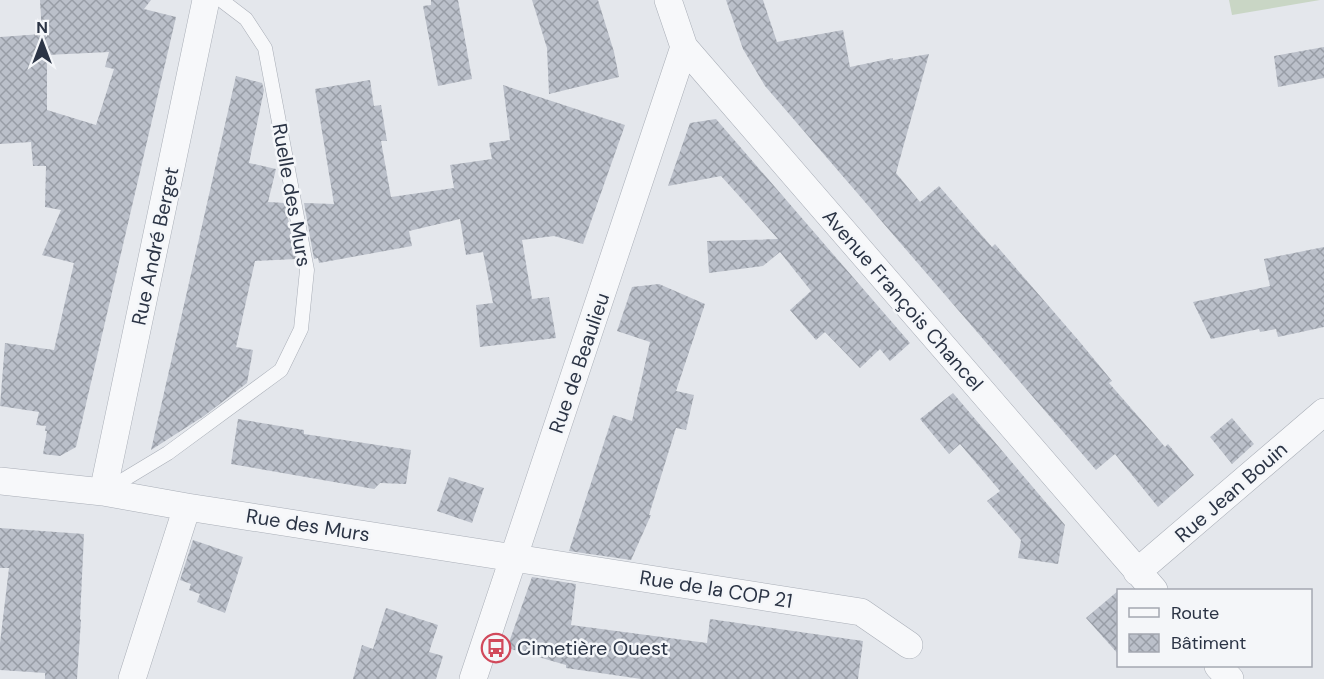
<svg xmlns="http://www.w3.org/2000/svg" width="1324" height="679" viewBox="0 0 1324 679" font-family="'DM Sans',sans-serif">
	<defs>
		<pattern id="building-cross-hatch" width="8" height="8" patternUnits="userSpaceOnUse" patternTransform="scale(1.5)"><rect width="8" height="8" fill="#bbc0ca"/><path d="M0 0l8 8M0 8l8-8" fill="none" stroke="#989da6"/></pattern>
	</defs>
	<rect width="100%" height="100%" fill="#e4e7ec"/>
	<path fill="#c9d6c5" d="M1229,0H1320L1232,15Z"/>
	<path fill="url(#building-cross-hatch)" fill-rule="evenodd" d="M40,0H151L144,9L176,17L76,447L60,456L43,454L47,431H45L46,426L36,425L39,412L0,406L5,343L54,350L74,263L42,255L61,210L45,207L46,166H33L31,142L0,144V37L42,34ZM109,52L105,67L114,69L96,125L47,110V55Z
		M431,0H458L472,79L438,86L423,6L431,5Z
		M532,0H598L614,52L619,77L549,94L547,48Z
		M726,0H763L777,42L843,30L850,67L893,58V60L929,54L896,173L920,202L939,186L992,247L995,244L1079,341L1112,381L1109,383L1165,447L1168,444L1194,475L1158,507L1115,454L1096,470L765,86L743,49Z
		M1324,47V78L1278,87L1274,56Z
		M236,76L262,83L264,90L249,163L276,169L268,202L285,203L296,259L255,261L236,347L253,350L247,383L204,416L151,450Z
		M370,80L374,106L381,105L387,141H381L391,197L454,188L450,165L492,159L489,143L510,140L503,85L625,125L583,244L554,236L522,240L532,299L549,297L556,338L480,347L476,305L493,303L483,252L466,255L460,219L409,231L412,246L319,263L318,258L314,259L304,203L334,204L315,89Z
		M716,119L910,343L890,361L880,349L860,368L825,332L816,340L790,310L811,291L780,252L763,266L709,273L707,241L778,239L721,176L668,186L690,123Z
		M1324,247V327L1278,337L1276,329L1260,332L1259,329L1211,339L1193,302L1270,286L1264,259Z
		M659,284L705,304L676,391L694,395L686,430L676,428L649,515H651L631,560L569,551L613,415L632,421L650,342L617,331L632,287Z
		M953,393L1065,525L1058,564L1018,558L1021,540L987,501L1000,491L960,444L949,454L920,419Z
		M1232,418L1254,444L1232,464L1210,437Z
		M238,419L304,430V434L411,450L406,484L380,483L374,489L231,464Z
		M449,477L484,488L472,523L437,511Z
		M0,528L84,534L80,619L81,620L77,679H45V673L0,670V643L9,568H0Z
		M193,540L243,557L225,613L197,602L200,594L189,590L191,584L180,580Z
		M532,577L576,584L571,625L707,643L710,619L863,641L858,679H641L566,668V665L507,648Z
		M1119,590V655L1086,618Z
		M386,608L438,625L429,652L443,656L436,679H353L362,645L373,649Z"/>
	<g fill="none" stroke-linecap="round" stroke-linejoin="round">
		<g stroke="#a9aeb7" stroke-width="15">
			<path id="service" d="M105,491L168,453L281,370L301,329L307,270L265,48L246,19L221,0"/>
		</g>
		<g stroke="#a9aeb7" stroke-width="28">
			<path id="minor" d="M668,0L684,47L1154,590
				M0,481L103,492L187,507L861,612L909,645
				M103,492L206,0
				M1137,572L1324,412
				M1218,666L1230,679
				M132,679L187,507
				M473,679L684,47"/>
		</g>
		<use href="#service" stroke="#f7f8fa" stroke-width="14"/>
		<use href="#minor" stroke="#f7f8fa" stroke-width="27"/>
	</g>
	<defs>
		<g id="bus-ring" transform="scale(1.5)"><circle r="9.5" fill="#f4f6f9" stroke="#d1495b" stroke-width="1.5"/><path d="M-5-6H5V4H4V6H2V4H-2V6H-4V4H-5ZM-3.5-4V0h7V-4ZM-3.5 1.2v1.5H-2V1.2ZM2 1.2v1.5H3.5V1.2Z" fill="#d1495b"/></g>
	</defs>
	<g fill-rule="evenodd">
		<use href="#bus-ring" x="496" y="648"/>
	</g>
	<g text-anchor="middle" stroke-width="5" stroke-linejoin="round" paint-order="stroke">
		<g font-size="20" fill="#2b3445" stroke="#f4f6f9">
			<text transform="translate(292 195) rotate(80)" y="7">Ruelle des Murs</text>
			<text transform="translate(155 246) rotate(-78)" y="7">Rue André Berget</text>
			<text transform="translate(903 300) rotate(49)" y="7">Avenue François Chancel</text>
			<text transform="translate(579 363) rotate(-71)" y="7">Rue de Beaulieu</text>
			<text transform="translate(1231 492) rotate(-41)" y="7">Rue Jean Bouin</text>
			<text transform="translate(308 525) rotate(9)" y="7">Rue des Murs</text>
			<text transform="translate(716 589) rotate(9)" y="7">Rue de la COP 21</text>
		</g>
		<g font-size="20" fill="#2b3445" stroke="#f4f6f9" text-anchor="start">
			<text x="517" y="655">Cimetière Ouest</text>
		</g>
	</g>
	<rect x="1117" y="589" width="195" height="78" fill="#f4f6f9" stroke="#a4a8b1" stroke-width="1.5"/>
	<rect x="1129" y="608" width="30" height="9" fill="#f7f8fa" stroke="#a4a8b1" stroke-width="1.5"/>
	<text x="1171" y="619" font-size="18" fill="#2b3445">Route</text>
	<rect x="1129" y="634" width="30" height="18" fill="url(#building-cross-hatch)" stroke="#a4a8b1" stroke-width="1.5"/>
	<text x="1171" y="649" font-size="18" fill="#2b3445">Bâtiment</text>
	<g transform="translate(42 42)" stroke="#f4f6f9" stroke-width="4.5" paint-order="stroke">
	<path d="M0-4.5L10 22L0 15L-10 22Z" fill="#2b3445"/>
	<text y="-9" font-size="16" font-weight="bold" text-anchor="middle" fill="#2b3445">N</text>
	</g>
</svg>
